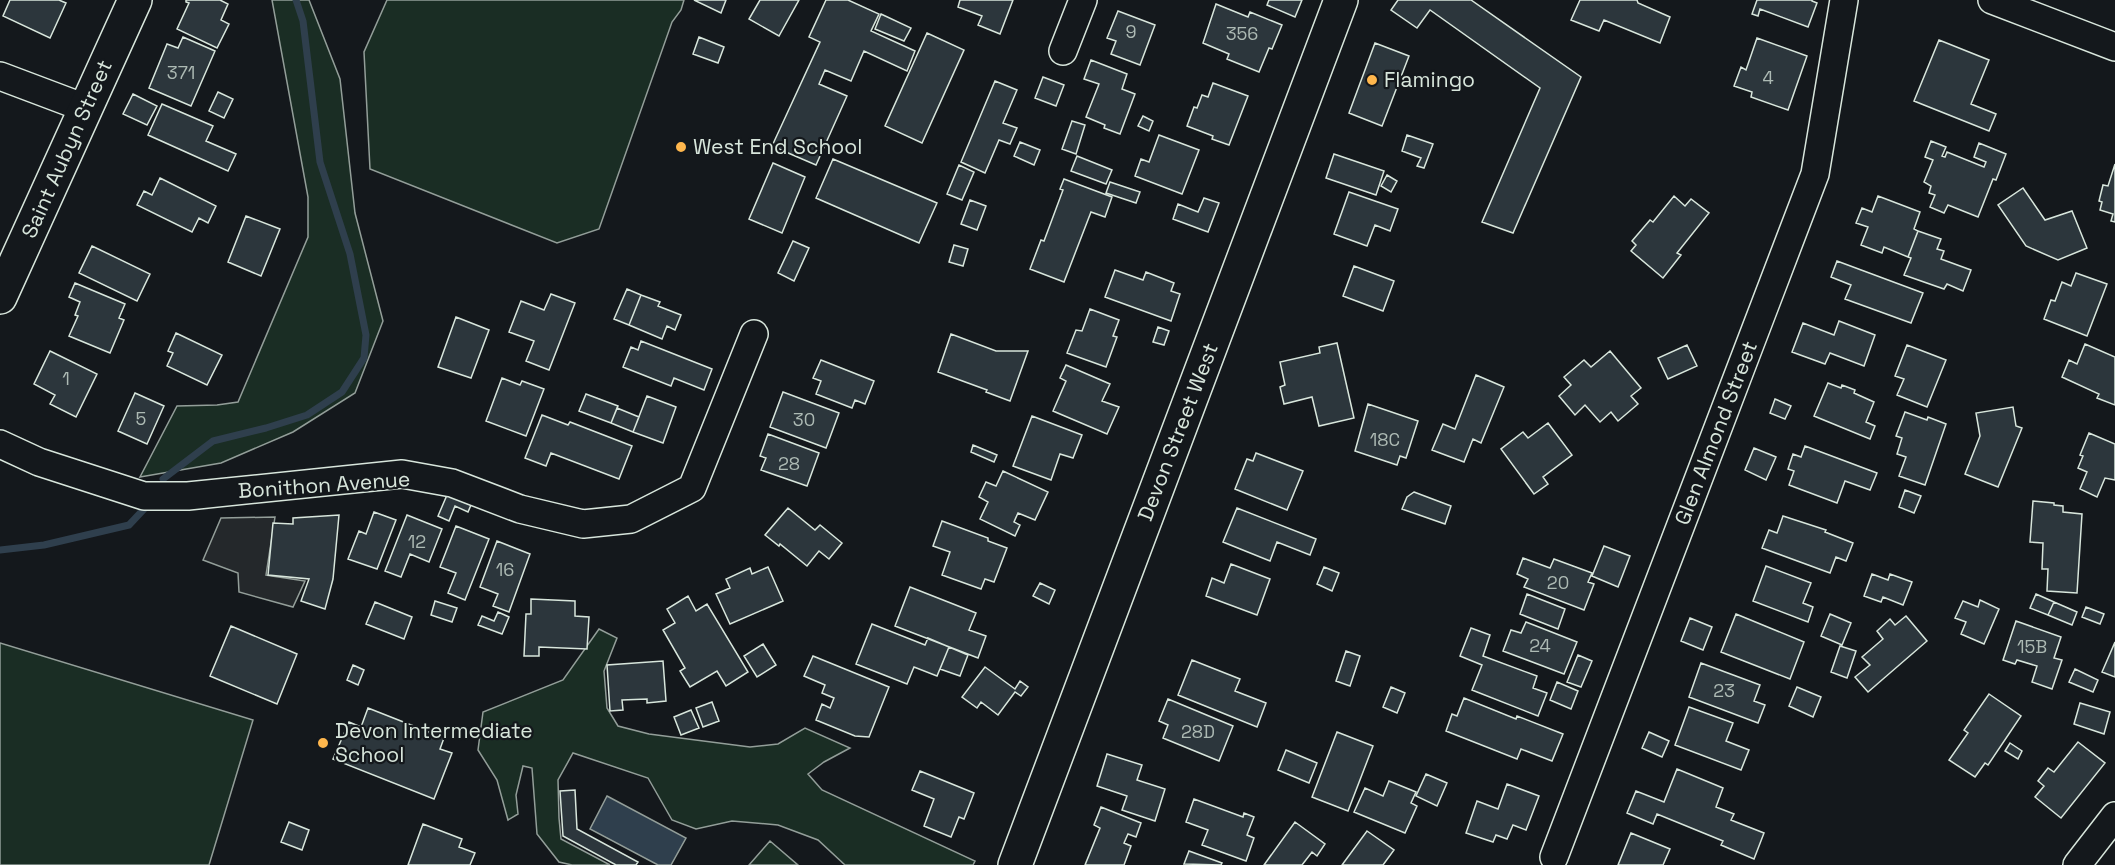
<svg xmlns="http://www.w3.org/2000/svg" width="2115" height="865" viewBox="0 0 2115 865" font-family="'Space Grotesk',sans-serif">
	<rect width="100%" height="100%" fill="#14181c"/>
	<path fill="#1a2d24" stroke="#939e99" stroke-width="1.5" d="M272,0H309L340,79L355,213L383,321L355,393L293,432L221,463L140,477L177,406L217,405L238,402L308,237V197Z
		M387,0H684L681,10L672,22L599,229L557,243L370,169L364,52Z
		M599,629L617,638L604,671L607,708L618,726L649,734L750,747L778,744L805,728L850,748L824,762L808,774L822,790L975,861L973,865H845L818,840L778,825L732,821L696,829L672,820L648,778L573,753L558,780L559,818L561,839L610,865H572L559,862L537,834L532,768L523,766L516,795L518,814L508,820L497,780L478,750L483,712L563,680Z
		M0,643L253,720L209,865H0Z
		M770,841L798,865H749Z"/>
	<path fill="#24282b" stroke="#939e99" stroke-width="1.5" d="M275,517L266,575L305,581L293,607L239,592L238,573L203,560L221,518Z"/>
	<path fill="#2f3f4d" stroke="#939e99" stroke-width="1.5" d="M607,796L686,838L671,865H658L590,829Z"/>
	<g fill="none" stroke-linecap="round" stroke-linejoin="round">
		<path stroke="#2f3f4d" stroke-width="7" d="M163,479L213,441L266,428L307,415L342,392L364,358L366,335L350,254L320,162L303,21L296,0
			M0,550L44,545L129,525L144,509"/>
	</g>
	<path fill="#2c363c" stroke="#d8e6dc" stroke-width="1.5" d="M10,0H59L66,3L50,38L3,16Z
		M186,0H220L228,4L221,20L229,24L217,48L177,29L189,3L186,2Z
		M694,0H726L721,13Z
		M760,0H799L779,36L749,19Z
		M826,0H848L879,14L871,31L915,51L907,71L864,51L851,81L825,70L819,84L847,96L816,165L772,146L820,42L809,37Z
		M960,0H1013L1000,34L978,25L982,16L958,7Z
		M1269,0H1302L1295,17L1267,5Z
		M1398,0H1471L1581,77L1513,233L1482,222L1540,88L1430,10L1417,28L1391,10Z
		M1580,0H1637L1638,3L1670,17L1660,43L1604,20L1599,31L1571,20Z
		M1757,0H1812V1L1817,3L1808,27L1760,9L1758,16L1752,14Z
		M1216,4L1248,17L1250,12L1282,25L1272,49L1269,48L1259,72L1227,59L1229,54L1203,43Z
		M1118,11L1155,25L1140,65L1111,54L1116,41L1107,38Z
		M881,14L911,28L904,41L875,29Z
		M927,33L964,50L922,143L885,126Z
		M183,37L215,51L191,106L149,88L167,44L178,48Z
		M699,37L724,47L718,63L693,54Z
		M1757,38L1807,56L1788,110L1751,97L1752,92L1734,86L1741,67L1746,70Z
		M1939,40L1989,60L1971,104L1996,114L1989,131L1914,101Z
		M1375,43L1409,56L1382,126L1349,113Z
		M1091,60L1127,74L1122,89L1135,94L1120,134L1104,128L1105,125L1086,117L1099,84L1084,79Z
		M1043,77L1064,85L1056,106L1035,98Z
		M995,81L1017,90L1003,123L1017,128L1010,144L999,140L985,173L961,162Z
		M1213,83L1248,96L1229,145L1212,139L1213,136L1187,126L1194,107L1197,108L1202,95L1208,97Z
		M218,92L233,99L224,118L209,111Z
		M133,94L157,106L147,125L123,114Z
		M162,104L213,126L206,141L236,154L228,171L148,135Z
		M1143,116L1153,121L1149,131L1138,126Z
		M1072,121L1085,125L1076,154L1062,149Z
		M1159,135L1199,150L1182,194L1135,176L1141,159L1149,162Z
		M1407,135L1433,144L1424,168L1417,166L1421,158L1402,151Z
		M1931,141L1946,147L1942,156L1945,157L1947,152L1984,167L1986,162L1974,157L1979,143L2006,154L1996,180L1993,179L1978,217L1948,205L1944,213L1930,207L1935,195L1929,193L1931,186L1924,182L1933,160L1925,157Z
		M1020,142L1040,150L1034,165L1014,156Z
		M1334,154L1384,171L1376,195L1326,178Z
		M1077,156L1112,170L1106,184L1071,171Z
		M833,159L937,203L919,243L816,198Z
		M773,163L805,177L782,233L749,219Z
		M2115,164V222L2111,221L2113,214L2100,210L2102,202L2099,201L2103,185L2108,186Z
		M959,165L974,172L962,200L947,194Z
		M1387,175L1397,181L1391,192L1381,186Z
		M160,178L216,206L208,223L199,218L192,232L137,205L144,191L152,195Z
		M1064,179L1112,197L1105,217L1091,212L1064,282L1030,269L1041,240L1044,241L1063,190L1060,189Z
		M1110,182L1140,192L1136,203L1106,193Z
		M2023,188L2045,220L2072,211L2087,248L2058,260L2026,246L1998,205Z
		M1349,192L1398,209L1390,231L1375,225L1367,246L1334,234Z
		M1674,196L1685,206L1691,199L1709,213L1677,253L1681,255L1663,278L1631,251L1636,245L1632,241L1650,220L1653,222Z
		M1878,196L1920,212L1914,229L1918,231L1908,257L1884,247L1882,253L1861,245L1868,227L1856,223L1862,208L1872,212Z
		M1204,198L1219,203L1208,232L1173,219L1178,204L1198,212Z
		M970,200L986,206L977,230L961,224Z
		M246,216L280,229L261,276L228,262Z
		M1918,231L1941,239L1937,249L1944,251L1941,259L1971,270L1963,291L1947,284L1944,289L1904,275L1911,258L1908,257Z
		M793,241L809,248L794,281L778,273Z
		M954,245L968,249L963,266L949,262Z
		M92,246L150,274L137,301L79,273Z
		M1837,261L1923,293L1911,323L1845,299L1851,285L1831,277Z
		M1354,266L1394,281L1383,311L1343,296Z
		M1115,270L1143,280L1146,272L1174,283L1171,291L1180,294L1171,321L1105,297Z
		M2076,273L2107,284L2087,336L2044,319L2051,300L2055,301L2062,282L2071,286Z
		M75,283L125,304L119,318L124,320L110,353L69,336L78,316L75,315L80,302L69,297Z
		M627,289L641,295L629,325L614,319Z
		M551,294L575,303L549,370L526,361L534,341L509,332L521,301L544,310Z
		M641,295L660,302L658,306L681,315L675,330L667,326L662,339L629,325Z
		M1090,309L1119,320L1113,336L1117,337L1106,367L1067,353L1076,330L1082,331Z
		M456,317L489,330L471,378L438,367Z
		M1839,321L1875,335L1864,366L1830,353L1825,364L1792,352L1803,323L1834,335Z
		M1158,327L1169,331L1164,345L1153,342Z
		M176,333L222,355L207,385L167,366L173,353L168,351Z
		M951,334L996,351H1028L1010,401L986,392L987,390L938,372Z
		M641,341L712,369L704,390L674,378L671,386L623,367L631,347L638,350Z
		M1337,343L1354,418L1319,426L1312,397L1284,404L1280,387L1285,385L1280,362L1320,353L1319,347Z
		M2085,344L2115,357V405L2097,398L2099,394L2062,377L2069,360L2077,364Z
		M1687,345L1697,366L1668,379L1658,358Z
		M1907,345L1946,360L1927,407L1897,395L1904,379L1895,376Z
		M50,351L97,374L76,417L50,404L55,395L34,384Z
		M1610,351L1641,388L1631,396L1638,404L1618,421L1611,412L1600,422L1585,405L1575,415L1559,396L1571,385L1564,377L1584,360L1591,367Z
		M821,360L874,381L865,404L855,400L852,408L816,394L821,381L813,378Z
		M1066,365L1110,384L1102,401L1119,407L1107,434L1053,411L1066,381L1060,378Z
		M1476,375L1504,387L1481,443L1473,439L1464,462L1432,450L1443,424L1455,429Z
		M502,378L520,385L522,381L544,389L526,436L486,421Z
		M1828,383L1841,388L1842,385L1855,390L1854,393L1874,402L1866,422L1875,426L1870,439L1814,416Z
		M783,392L839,413L826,448L770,427Z
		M135,393L164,406L147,444L118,431Z
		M586,394L618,406L611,423L579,411Z
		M647,396L676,407L663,443L633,432Z
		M1775,399L1791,406L1785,419L1770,413Z
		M1368,404L1418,421L1406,458L1400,456L1397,465L1355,451Z
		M2013,407L2016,426L2022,428L1998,487L1965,474L1980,436L1976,413Z
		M617,408L639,417L633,432L611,423Z
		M1905,412L1927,420L1928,417L1946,424L1925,485L1899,476L1906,457L1897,454L1902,438L1896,436Z
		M542,415L568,425L570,422L632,446L619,479L551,453L546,466L525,458Z
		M1032,416L1082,435L1073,458L1060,454L1051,480L1013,466Z
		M1548,423L1572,455L1543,477L1548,484L1534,494L1501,449L1523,432L1528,438Z
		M2089,433L2115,444V480L2105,478L2097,497L2080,489L2087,472L2078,468L2083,456L2080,455Z
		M768,434L819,453L807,486L761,470L766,458L760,456Z
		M973,445L997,455L994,462L971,452Z
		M1805,446L1877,473L1870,490L1845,481L1837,503L1789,485L1794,471L1788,469L1793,454L1801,457Z
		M1754,448L1776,457L1766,480L1745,470Z
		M1256,453L1303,471L1287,510L1235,489L1247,459L1253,461Z
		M1003,471L1048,492L1035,520L1018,513L1014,522L1020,525L1015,536L980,519L988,502L979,497L986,482L996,486Z
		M1905,490L1921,496L1914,513L1899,507Z
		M1414,492L1451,506L1445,524L1402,509L1407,497Z
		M447,495L471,505L468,512L455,506L449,521L438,516Z
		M2033,501L2054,503V505L2063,506V512L2082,514L2077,593L2047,591L2048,569H2042L2043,543L2030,542Z
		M788,508L815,530L820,525L842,543L829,559L819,551L807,566L780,544L779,546L765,535Z
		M1237,508L1316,539L1310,555L1277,542L1270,561L1223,542Z
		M374,512L396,520L377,569L348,559L359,531L366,534Z
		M339,515L333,579L325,609L301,601L309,579L268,575L273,523L293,524V518Z
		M407,515L442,529L429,562L410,554L401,577L385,571Z
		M1783,516L1826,530L1825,532L1853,543L1846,561L1836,557L1830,573L1762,548L1769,530L1777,533Z
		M942,521L988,538V541L1007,548L994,582L985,579L981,589L942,575L950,552L933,546Z
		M456,526L489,539L465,600L448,593L456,573L440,567Z
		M497,541L530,554L509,612L493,606L498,594L480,587Z
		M1604,546L1630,556L1618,587L1592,576Z
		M1523,558L1550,568L1554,559L1592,573L1588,582L1594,584L1584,610L1524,587L1528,579L1517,574Z
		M1231,564L1270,579L1257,615L1206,596L1212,578L1224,583Z
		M1766,566L1811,583L1803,603L1813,607L1808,622L1753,601Z
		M768,567L783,601L730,624L716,594L730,588L726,579L750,568L752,574Z
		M1324,567L1339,573L1332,591L1317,584Z
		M1872,574L1888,580L1890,574L1912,582L1903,605L1883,597L1881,602L1864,596Z
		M1040,583L1055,590L1049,604L1033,596Z
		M910,587L976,613L969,630L986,636L978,658L895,626Z
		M1527,594L1565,609L1558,629L1520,614Z
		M2036,594L2054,602L2048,615L2030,608Z
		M688,596L696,611L707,604L748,672L726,686L717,671L690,687L680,671L685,668L663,630L675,623L667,609Z
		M531,599L575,601V616L589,617L587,649L539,647V656H524L526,614H531Z
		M1980,600L1999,609L1984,644L1961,634L1966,622L1955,618L1963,601L1978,607Z
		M435,601L457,608L452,622L431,615Z
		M375,602L412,617L404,639L366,624Z
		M2054,602L2077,612L2072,625L2048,615Z
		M2086,607L2104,614L2100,624L2082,617Z
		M498,612L509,617L502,634L478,625L482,616L494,621Z
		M1736,614L1804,642L1790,679L1721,652Z
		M1830,614L1851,623L1842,645L1821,636Z
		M1906,616L1927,641L1868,692L1855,677L1870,665L1862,657L1883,639L1877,631L1890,619L1895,625Z
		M1690,618L1712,627L1703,650L1681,641Z
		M2016,621L2061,637L2054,658L2062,660L2052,689L2032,682L2037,666L2017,660L2015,664L2003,660Z
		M1526,622L1577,642L1564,674L1503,651L1511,630L1521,633Z
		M872,624L925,645L928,638L949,647L937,676L914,667L907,684L856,664Z
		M231,626L297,654L277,704L210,676Z
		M1471,628L1490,635L1483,656L1537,676L1533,688L1547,693L1538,716L1472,690L1482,665L1460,656Z
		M2115,642V677L2102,672Z
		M763,644L776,665L757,677L744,656Z
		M1840,646L1856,651L1847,678L1831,672Z
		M949,647L968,655L960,676L940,669Z
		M1346,651L1360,656L1350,686L1336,681Z
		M1578,655L1592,661L1581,687L1567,682Z
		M813,656L889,687L869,737L855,736L816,720L822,704L830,708L834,698L822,693L825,685L804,676Z
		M1192,660L1240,679L1235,691L1266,703L1257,727L1178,695Z
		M663,661L666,701L647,703V699L622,700L623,710L610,711L607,665Z
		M1701,663L1760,685L1754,701L1765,705L1758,723L1689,697Z
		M353,665L364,670L358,685L347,680Z
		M985,667L1015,689L1020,681L1028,687L1021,696L1015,692L998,715L981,702L977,708L962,697Z
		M2075,669L2098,680L2093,692L2069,682Z
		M1557,682L1578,691L1571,709L1550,700Z
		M1391,687L1405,693L1397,713L1383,707Z
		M1797,687L1821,697L1813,717L1789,706Z
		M1989,694L2021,716L1988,765L1985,763L1975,777L1949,760L1968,733L1964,730Z
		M1464,698L1516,719L1517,716L1563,734L1552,761L1521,749L1517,759L1446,731L1452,714L1457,716Z
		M1168,699L1233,726L1219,761L1163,738L1168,725L1159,721Z
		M712,702L719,721L703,727L696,708Z
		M2080,703L2110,712L2104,734L2074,724Z
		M1689,707L1733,723L1726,741L1749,750L1741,770L1675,745Z
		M368,708L444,738L440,749L452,753L434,799L333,759L349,722L361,727Z
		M691,710L699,728L681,735L674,717Z
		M1337,732L1373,746L1348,811L1312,797Z
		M1649,732L1669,741L1662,757L1642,748Z
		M2078,742L2105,763L2061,818L2035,797L2044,786L2038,781L2048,768L2054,772Z
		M2010,743L2022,751L2018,759L2005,751Z
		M1286,750L1317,763L1309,783L1278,770Z
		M1107,754L1142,765L1137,780L1165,789L1155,821L1122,810L1127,796L1097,786Z
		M1677,769L1723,788L1716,807L1734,814L1731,820L1764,833L1754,859L1721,845L1723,841L1657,814L1653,824L1627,813L1636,791L1664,802Z
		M920,771L974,793L964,819L959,817L951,837L924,826L934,799L912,790Z
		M1426,774L1447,783L1437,806L1416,796Z
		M1389,781L1416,792L1411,803L1417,806L1405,833L1354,812L1365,788L1383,796Z
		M1507,784L1539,796L1526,830L1513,825L1507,839L1496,835L1493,842L1466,833L1477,801L1498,809Z
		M575,790L577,829L638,862L636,865H616L563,836L560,791Z
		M1194,799L1243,817L1244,813L1254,817L1247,835L1254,838L1246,861L1202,845L1208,830L1186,822Z
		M1101,807L1141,823L1136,837L1128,834L1124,843L1131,846L1124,865H1085L1100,828L1094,825Z
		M289,822L309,830L302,850L281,842Z
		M1295,822L1325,844L1317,856L1312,852L1302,865H1264Z
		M423,824L462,839L459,847L475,853L470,865H408Z
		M1367,831L1394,850L1383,865H1342Z
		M1631,833L1670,849L1663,865H1618Z
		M1189,851L1222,863L1221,865L1184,864Z"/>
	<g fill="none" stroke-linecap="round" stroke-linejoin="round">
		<g stroke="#d8e6dc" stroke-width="30">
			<path id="minor" d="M1992,0L2115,47
				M1063,51L1083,0
				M0,76L85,108
				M0,444L39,462L144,496H188L402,474L452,483L520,509L583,524L631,519L692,488L754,334
				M1554,857L1815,174L1844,0
				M2077,865L2115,816"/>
		</g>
		<g stroke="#d8e6dc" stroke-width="36">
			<path id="major" d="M1015,865L1341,0"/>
		</g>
		<g stroke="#d8e6dc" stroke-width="36">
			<path id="highway" d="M0,297L135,0"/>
		</g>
		<use href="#minor" stroke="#14181c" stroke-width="27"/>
		<use href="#major" stroke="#14181c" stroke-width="33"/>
		<use href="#highway" stroke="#14181c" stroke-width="33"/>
	</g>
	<g fill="#ffb74d" stroke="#14181c" stroke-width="2">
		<circle cx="1372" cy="80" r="6"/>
		<circle cx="681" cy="147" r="6"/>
		<circle cx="323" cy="743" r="6"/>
	</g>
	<g text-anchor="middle" stroke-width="4.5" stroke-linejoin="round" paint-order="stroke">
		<g font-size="18" fill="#adbab4">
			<text x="1131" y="38">9</text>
			<text x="1242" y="40">356</text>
			<text x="181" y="79">371</text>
			<text x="1768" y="84">4</text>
			<text x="66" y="385">1</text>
			<text x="141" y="425">5</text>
			<text x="804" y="426">30</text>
			<text x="1385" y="446">18C</text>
			<text x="789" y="470">28</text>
			<text x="417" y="548">12</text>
			<text x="505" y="576">16</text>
			<text x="1558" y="589">20</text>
			<text x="1540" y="652">24</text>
			<text x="2032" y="653">15B</text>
			<text x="1724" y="697">23</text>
			<text x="1198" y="738">28D</text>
		</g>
		<g font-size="21" fill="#d8e6dc" stroke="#14181c" text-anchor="start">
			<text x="1384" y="87">Flamingo</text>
			<text x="693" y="154">West End School</text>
			<text x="335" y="738">Devon Intermediate<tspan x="335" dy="24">School</tspan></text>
		</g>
		<g font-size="21" fill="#d8e6dc" stroke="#14181c">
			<text transform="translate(67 149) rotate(-66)" y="7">Saint Aubyn Street</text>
			<text transform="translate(1178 432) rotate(-69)" y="7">Devon Street West</text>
			<text transform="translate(1716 433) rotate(-69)" y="7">Glen Almond Street</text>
			<text transform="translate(324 485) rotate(-4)" y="7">Bonithon Avenue</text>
		</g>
	</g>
</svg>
